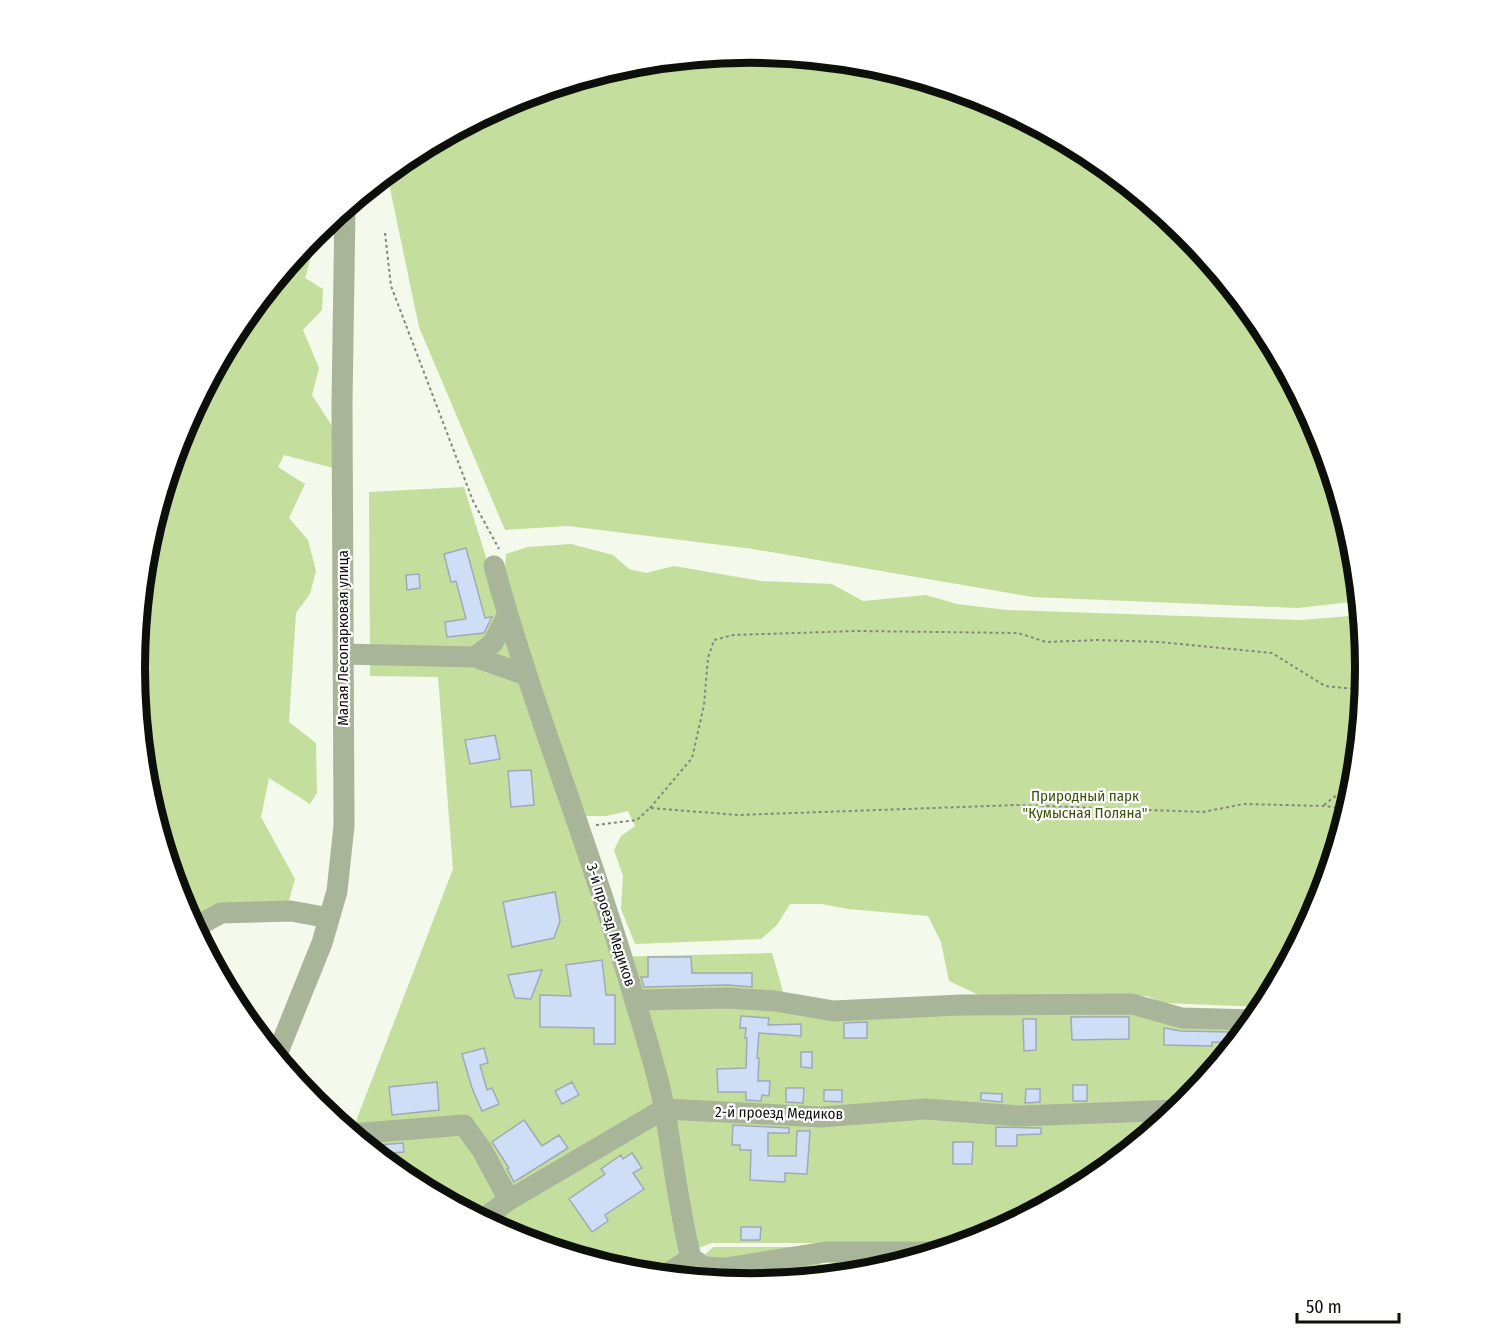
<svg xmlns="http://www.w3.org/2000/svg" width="1501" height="1337" viewBox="0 0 1501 1337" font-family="'Fira Sans Condensed',sans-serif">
	<rect width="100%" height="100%" fill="#f3f9eb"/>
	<path fill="#c4df9d" d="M751,53L871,64L987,100L1093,157L1186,233L1263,327L1320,433L1355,549L1360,601L1298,608L1032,597L753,549L568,526L505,530L419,327L387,174L409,156L515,99L631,64Z
		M312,237L311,256L305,278L323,289L322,310L303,330L319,368L312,395L332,426L333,468L284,455L278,467L305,484L289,518L308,540L316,571L310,594L296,613L289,722L316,743L317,793L310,804L269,778L261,817L295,879L288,904L192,923L181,904L146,788L135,668L146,548L182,432L239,326Z
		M464,487L611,957L772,953L786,1002L1258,1016L1186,1104L1092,1181L986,1238L967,1243H712L685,1253L652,1275L630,1273L514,1237L408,1180L351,1134L453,869L438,677L370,676L369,492Z
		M571,544L613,555L629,569L646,573L674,566L761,581L832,584L863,601L926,595L957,604L1007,610L1301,620L1361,615L1366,669L1355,789L1319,905L1264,1007L1163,1003L1147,996H981L949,981L941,942L928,916L848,909L821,904H790L777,925L761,939L635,944L621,909L623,876L614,850L621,836L635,826L628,811L606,816H585L504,582L506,554L528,547Z
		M713,1247H811L823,1268L848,1256H926L870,1273L750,1284L676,1277L688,1270Z"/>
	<path fill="#cedef6" stroke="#a0a9b6" stroke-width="1.5" d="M466,548L485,618L492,617L484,633L447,637L445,622L466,619L456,581L451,582L444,554Z
		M419,574L420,588L407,590L406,575Z
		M495,735L500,759L470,764L465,740Z
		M531,770L534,805L511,807L508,771Z
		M555,892L560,921L554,938L512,947L503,902Z
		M648,957H691L692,973H752V987L728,985L644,987L641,977H648Z
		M602,960L606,995H615V1044H594V1028L540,1027V995L571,996L566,965Z
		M542,970L531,999L515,998L508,975Z
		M741,1016L769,1018L768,1025L801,1024V1036L759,1033L757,1058H759L758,1081H770L769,1096L762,1095L761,1101L746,1100V1092H718L717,1069L746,1068L747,1038H745L746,1028H740Z
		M1071,1017H1129V1039L1072,1040Z
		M1023,1019H1036V1050L1024,1051Z
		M867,1022V1038H844V1023Z
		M1164,1028L1181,1031L1230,1032L1229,1042H1212V1046L1164,1045Z
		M484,1048L488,1063L480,1065L487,1090L492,1088L499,1104L482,1111L472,1088L462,1054Z
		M801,1052H812V1068L801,1067Z
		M437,1082L439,1110L392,1115L389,1087Z
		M572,1082L579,1095L562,1104L555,1091Z
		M1073,1085H1087V1101H1073Z
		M786,1088H804L803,1103L786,1102Z
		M1026,1089H1040V1102L1025,1103Z
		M824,1090H842V1102L824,1101Z
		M981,1093L1002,1094V1102L981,1100Z
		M524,1120L542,1146L559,1135L568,1148L514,1182L507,1169L509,1168L492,1142Z
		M733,1125L789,1128V1133H768V1156H796L797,1131H810L807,1174L785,1173V1182L750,1180L751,1150H740V1145H732Z
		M996,1127L1041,1128V1134L1017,1135V1146H996Z
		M953,1142H973L972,1164H953Z
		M403,1143L404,1152L379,1154L378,1145Z
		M632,1153L642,1168L633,1173L644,1189L605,1215L608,1221L592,1232L569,1199L605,1174L601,1169L621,1155L623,1159Z
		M741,1227H761L760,1240H741Z"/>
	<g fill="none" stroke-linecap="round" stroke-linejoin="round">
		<path stroke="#83877d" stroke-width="2" stroke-dasharray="3 3" stroke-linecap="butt" d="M385,233L391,286L473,501L499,549
			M1324,805L1355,781
			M650,808L692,758L704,705L708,658L714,640L733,635L857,631L1018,633L1046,642L1098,640L1159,642L1272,653L1325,686L1364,690
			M596,825L637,820L650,808L738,815L1017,805L1203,812L1244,804L1324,806L1349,809
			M828,1270V1277"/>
		<path stroke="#a9b599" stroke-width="21" d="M494,566C534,713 593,854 635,1001C646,1037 658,1074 665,1111C673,1160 679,1210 691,1258
			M507,616L493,643L475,657L526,675
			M343,654L475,657
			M194,928L221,913L291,911L329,918
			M635,1000L728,998L775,1001L834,1011L961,1005L1132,1004L1182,1018L1255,1020
			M276,1057L322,943L337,891L344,826L342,403L345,208
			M351,1134L464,1125L482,1150L509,1200
			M481,1220L509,1200L664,1109L821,1117L925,1109L1020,1116L1179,1110
			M691,1258L704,1267L726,1268L826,1252H937
			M664,1276L691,1258"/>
	</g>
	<g text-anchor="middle" stroke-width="4.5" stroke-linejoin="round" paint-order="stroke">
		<g font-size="15" fill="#0d0f0a" stroke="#fff">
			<text transform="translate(343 638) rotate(-90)" y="5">Малая Лесопарковая улица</text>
			<text transform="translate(611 925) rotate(72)" y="5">3-й проезд Медиков</text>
			<text transform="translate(779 1113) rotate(1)" y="5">2-й проезд Медиков</text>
		</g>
		<g font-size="15" fill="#3a5107" stroke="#fff">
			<text x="1085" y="801">Природный парк<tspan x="1085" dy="17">"Кумысная Поляна"</tspan></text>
		</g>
	</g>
	<path d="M0 0H1501V1337H0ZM145 668a605 605 0 1 1 1210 0a605 605 0 1 1-1210 0Z" fill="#fff" fill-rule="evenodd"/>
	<path fill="none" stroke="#0d0f0a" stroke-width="8" d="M145 668a605 605 0 1 1 1210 0a605 605 0 1 1-1210 0Z"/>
	<path d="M1297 1313v9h102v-9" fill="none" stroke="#0d0f0a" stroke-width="3"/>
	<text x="1306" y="1313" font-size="18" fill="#0d0f0a" stroke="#ffffff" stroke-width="4.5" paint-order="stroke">50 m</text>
</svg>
